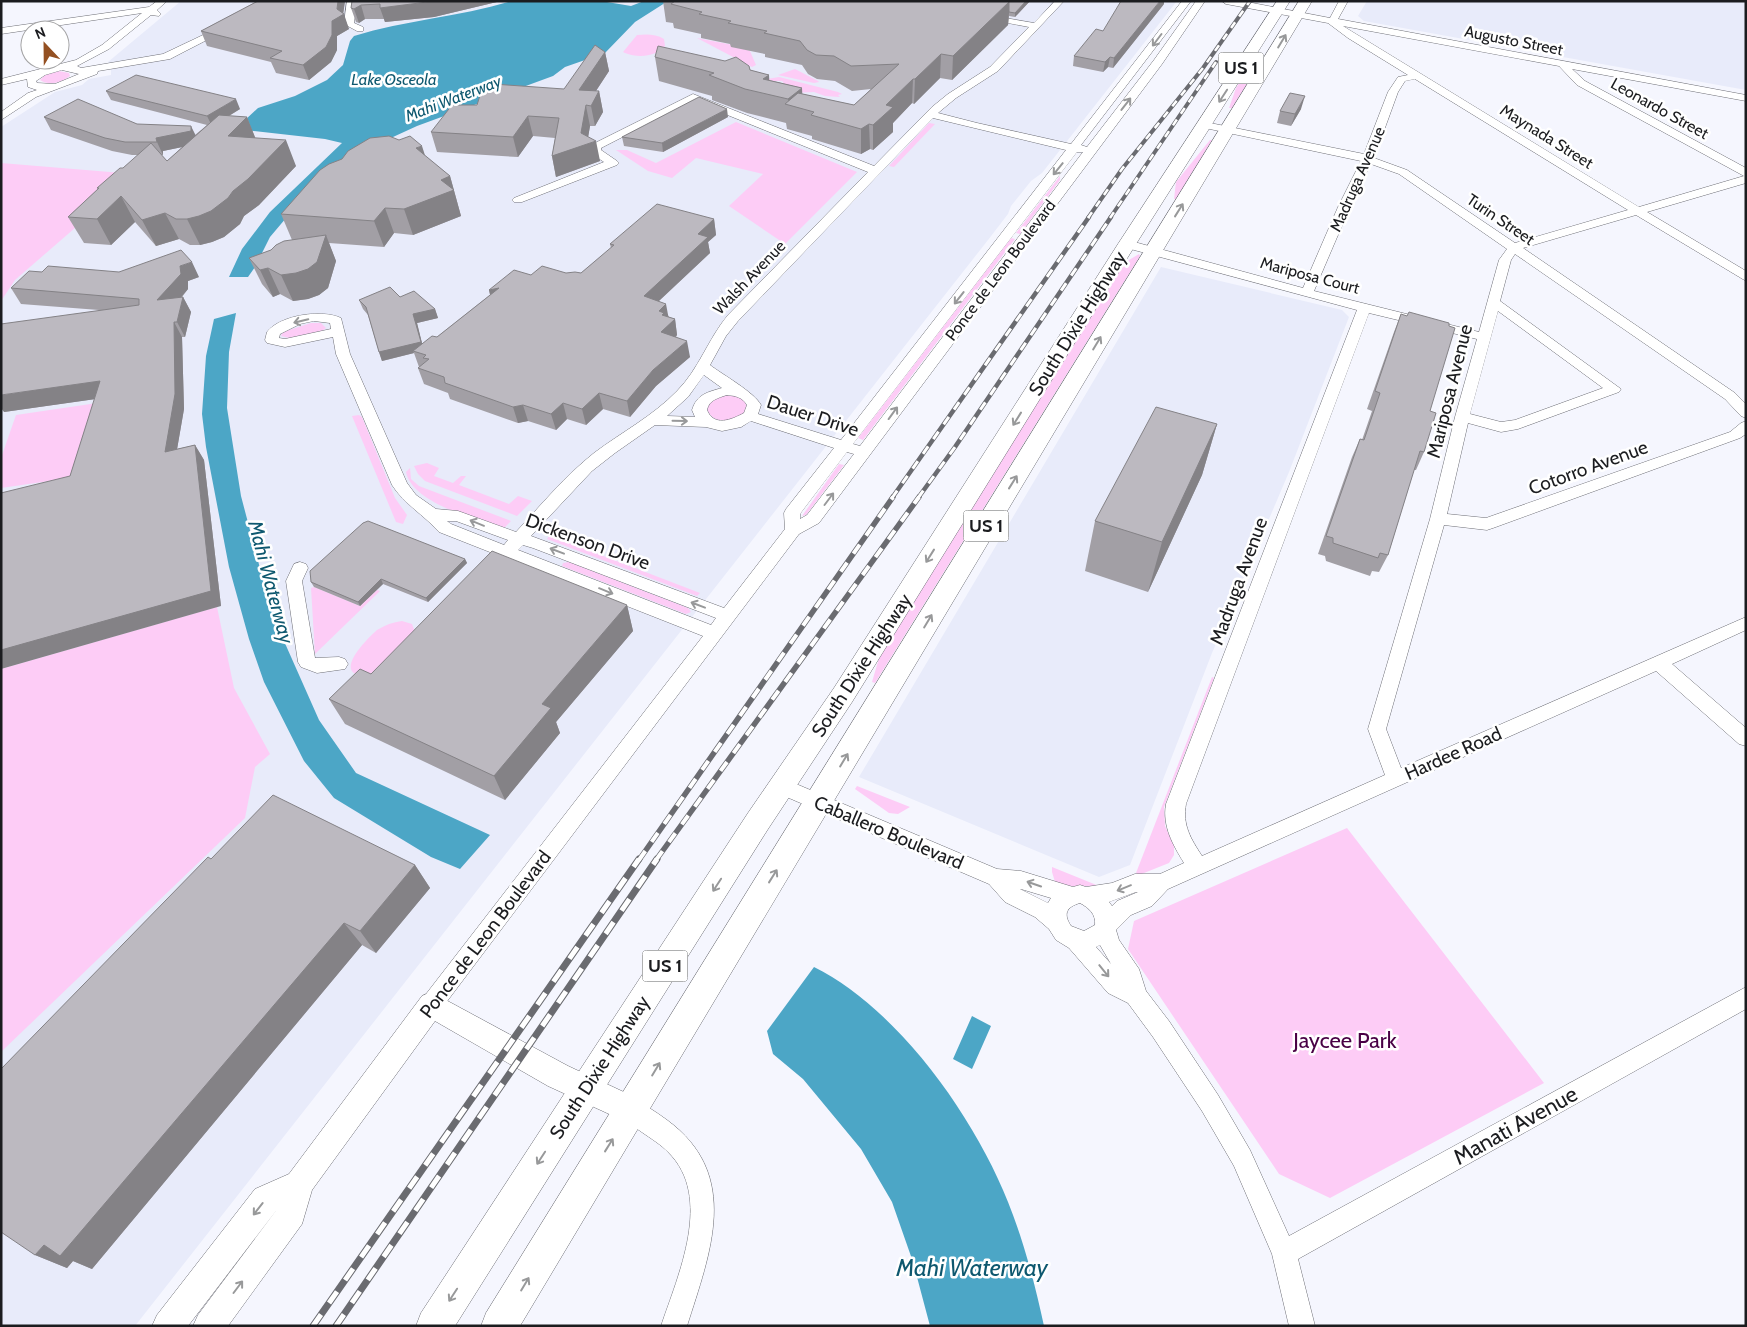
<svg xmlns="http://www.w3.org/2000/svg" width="1747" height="1327" viewBox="0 0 1747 1327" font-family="Cabin,sans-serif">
	<rect width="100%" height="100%" fill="#f5f6fe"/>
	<path fill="#e8ebfa" d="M181,1H1177L1042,173L1031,181L1011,206L1008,214L988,240L135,1326H1V127L55,92L82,85L89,79L111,75V65L108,62Z
		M1367,1H1746V90L1364,21L1358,16Z
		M1161,267L1342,310L1349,317L1289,472L1212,653L1130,865L1099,877L859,777Z"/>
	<path fill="#fdccf6" d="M637,35C647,34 656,34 664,39L665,46C656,57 638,58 625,53L623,52Z
		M697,38L733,45L750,51L756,65L752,67Z
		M1254,59H1256V69L1232,108H1229L1236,88Z
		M795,69L818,81L819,82L814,83L778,75Z
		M59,71L69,73L70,76C61,83 49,86 40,80L45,75Z
		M779,77L838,92L842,94L838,95L840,97L825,96L814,92L792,93L782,81H773L772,84L767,79Z
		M736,122L857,172L785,244L729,206L763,174L696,158L672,178L648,171L616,150H627L656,163Z
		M929,123L935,124L894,167L889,166Z
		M1210,140H1212L1176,199H1174L1176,182Z
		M1,163L122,173L128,182L15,280L1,301Z
		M1060,176V180L1020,234L1016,233Z
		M1011,238L1015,239L863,440L858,438Z
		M1139,254L1140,256L875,683L872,682L882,648L1124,263Z
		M311,323H321L326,328L322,331L289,338L281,336L283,332Z
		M724,395L736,396L745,401L747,409C739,424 710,427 706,406L708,402Z
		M104,402L84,476L1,488V458L16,415Z
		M359,415L362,417L395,498L407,515L403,524L396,522L352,416Z
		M427,463L439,468L434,476L453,483L461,476H466L459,485L509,504L518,496L532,501L517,516L425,481L418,474L414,466Z
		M839,464L844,465L806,515L802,516Z
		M410,468L411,479L419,486L511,521L503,529C476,519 412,503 406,472Z
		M549,536L554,537L700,593L697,596L547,539Z
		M569,562L688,608L691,612L686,614L562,566L563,563Z
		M314,587L360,606L377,590L380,591L315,654L311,588Z
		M217,607L234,688L270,754L255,767L245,818L1,1052V669Z
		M402,621L412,624L415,632C405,641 383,667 374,673C370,675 363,676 359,675C335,670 370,636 377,630C385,625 393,622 402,621Z
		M1212,677L1214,678L1164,807L1165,826L1174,845V855L1169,863L1139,875L1136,873Z
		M857,786L910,807L898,814L889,813L855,789Z
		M1347,828L1544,1083L1330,1198L1279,1174L1128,949L1134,921Z
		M1052,867L1099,886H1063L1055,882L1052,872Z"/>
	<path fill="#4ca6c6" d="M512,1H601L631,6L644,1H668L635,22L605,53L565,67L553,76L417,126L369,148L308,192L270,237L255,267L248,277H229L242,249L270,212L342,143L325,139L245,130L244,121L258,108L295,96L327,80L343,65L350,41L354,36C406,20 460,17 512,1Z
		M236,313L229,352L227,408L241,496L272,614L319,720L356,773L490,835L460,869L431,857L334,798L304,761L264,682L249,639L229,567L206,447L202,414L206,356L214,319Z
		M814,967C897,1008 974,1116 1008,1202C1024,1242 1035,1284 1044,1326H930L913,1262L892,1202L861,1149L803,1079L773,1054L767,1031Z
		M972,1016L991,1026L972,1069L953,1059Z"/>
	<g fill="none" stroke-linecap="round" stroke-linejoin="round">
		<g stroke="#6e6f76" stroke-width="1">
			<path id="minor" d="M157,1H167L157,10L161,14L159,16L151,15L109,49L77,66L81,68L163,54L222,26L225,25L230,28L170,59L98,71L97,74L36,97L1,120V112L28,93L37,90L28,87L27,79L1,85V79L76,60L102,45L142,13L1,34V28L149,7ZM62,70L79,74L55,84L37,83L36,81L45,75Z
				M347,1H357L354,23L363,27V31H357L344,24Z
				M1055,1H1064L998,71L956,98L938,113L977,123L1071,144L1182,1H1191L1081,145L1087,147L1154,60L1196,1H1205L1162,64L819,523L799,534L439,1012L431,1015L423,1012L420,1005L423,998L703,636L439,532C424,515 404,504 392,485L336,354L333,337L285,347L267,343L265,340L267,332C280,315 322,309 341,318L350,354L407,483L416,495L436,509L458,511L516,532C541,505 565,476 594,453C622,432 653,416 677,391C699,369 708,339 728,315L868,172L693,101L601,148V150L617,161L619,163L617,165L522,202H514L512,200L514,198L604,162L592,154L589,149L593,144L693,94L874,166L932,107L948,94L990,67L1029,27L982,18V14L1034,23ZM933,118L1066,150L841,440L758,414L761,405C754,392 723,375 710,365L726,336L738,321ZM1077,152H1083L860,446L853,444ZM314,321L330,323L331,329L285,339L279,338L280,334L300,324ZM704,375L722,388C708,392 697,394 692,410L695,417L667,416L688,397ZM727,395C736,396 742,397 747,405L744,413C731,420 714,427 707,410C709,400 718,398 727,395ZM751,421L834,448L786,509L784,513L785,529L724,608L531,536L592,471L615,453L655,425L706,427L722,431L741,427ZM847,452L854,454L807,515L800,519V514ZM447,521H456L508,540L504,545L451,524ZM523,545L533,548L716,618L711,625L518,550Z
				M1222,1H1242L1330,18L1339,1H1348L1338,19L1746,95V101L1572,69L1585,81L1746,168V183L1647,212L1746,271V281L1636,215L1523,248L1735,393L1746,404V418L1741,416L1725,399L1515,254L1511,260L1500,301L1621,389L1619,392L1518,429L1501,432L1468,423L1447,514L1486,518L1730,432L1741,423L1746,421V434L1740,438L1493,528L1487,530L1444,525L1386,729L1401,768L1746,617V630L1672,664L1746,728V746L1739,744L1656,671L1168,889L1152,906L1131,915L1116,930L1119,940L1139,969L1146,991L1169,1021L1218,1095L1250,1150L1289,1236L1746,987V1009L1298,1259L1315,1326H1289L1272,1254L1234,1166L1202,1111L1153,1037L1128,1003L1108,993L1069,948L1056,940L1049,929L1035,917L1005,902L989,884L775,792L772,786L775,780L782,778L997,869L1021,871L1073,887L1080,885L1086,887L1112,883L1135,874H1160L1184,863C1173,845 1162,826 1166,804L1357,310L1123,247L1121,244L1127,240L1303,288L1338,207L1361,161L1205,128L1200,125L1205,122L1364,154L1388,92L1398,77L1408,75L1348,38L1328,23L1226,4ZM1343,26L1559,66L1577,85L1744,176L1639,207ZM1415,79L1628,210L1515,243L1407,170L1374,158L1398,92L1405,81ZM1371,164L1399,174L1507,249L1499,260L1479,332L1314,291L1350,207ZM1498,311L1603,388L1515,420L1501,422L1470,414ZM1369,313L1477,339L1455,417L1430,519L1368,729L1385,775L1202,856C1191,839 1182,825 1186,804ZM1020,889H1021L1051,898L1048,903ZM1136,892H1138L1117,901L1112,906L1109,902ZM1080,903C1089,908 1096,914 1095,925L1084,931L1071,926C1063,914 1066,907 1080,903ZM1100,945L1111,964L1096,947Z
				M300,562L306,564L308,568L302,581L315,658L339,657L345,659L348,664L345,669L317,673L301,667L298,662L286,581L294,564Z
				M631,1098C644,1104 656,1112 667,1120C742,1175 710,1253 687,1326H661C678,1275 714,1197 668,1152C655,1138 626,1126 619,1110L623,1102Z"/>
		</g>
		<g stroke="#6e6f76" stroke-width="1">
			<path id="major" d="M431,992L568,1066L641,1100L645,1110L641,1120L631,1124L548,1086L435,1021L312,1190L302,1224L228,1326H193L198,1315L278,1208L188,1326H152L157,1315L255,1189L289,1174L422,996Z"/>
		</g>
		<g stroke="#6e6f76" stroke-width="1">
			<path id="highway" d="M1277,1H1290L1136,244L852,702L768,829L455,1326H416L421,1313L748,813L834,688L1118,244Z
				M1299,1H1312L520,1326H481L486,1313Z"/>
		</g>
		<use href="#minor" fill="#fff" fill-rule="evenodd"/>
		<use href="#major" fill="#fff" fill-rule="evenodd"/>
		<use href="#highway" fill="#fff" fill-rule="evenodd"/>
		<g stroke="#6a6b70" stroke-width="4">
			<path id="rail-far3" d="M1088,218L1122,169L1203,68L1250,1
				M1110,218L1216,62"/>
		</g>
		<g stroke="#6a6b70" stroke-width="4.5">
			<path id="rail-far2" d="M892,498L1089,217
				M918,498L955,447L1111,217"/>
		</g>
		<g stroke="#6a6b70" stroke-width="5.5">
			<path id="rail-far1" d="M639,860L893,497
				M656,860L919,497"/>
		</g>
		<g stroke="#6a6b70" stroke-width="7">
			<path id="rail" d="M313,1326L639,859
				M336,1326L657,859"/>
		</g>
		<use href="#rail-far3" stroke="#fff" stroke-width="2.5" stroke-dasharray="7" stroke-linecap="butt"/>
		<use href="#rail-far2" stroke="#fff" stroke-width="3" stroke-dasharray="9" stroke-linecap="butt"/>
		<use href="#rail-far1" stroke="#fff" stroke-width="4" stroke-dasharray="11" stroke-linecap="butt"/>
		<use href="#rail" stroke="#fff" stroke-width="5" stroke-dasharray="14" stroke-linecap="butt"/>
	</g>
	<path fill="#a29fa5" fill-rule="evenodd" d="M258,1H345L343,14L349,29L337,36V50L331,62L309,80L276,73L271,62L207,46L201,31Z
		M352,1H501L434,17L385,22L384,19H365L359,23L356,22L351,8Z
		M663,1H1030L1015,17L1009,16L1008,25L952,80L940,78L914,104L912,103L893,123V132L873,150L870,149L861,154L812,139V136L787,129L786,123L747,113L712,100V96L659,81L655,57L750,70L769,75V80L802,88V94L854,105L871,89L852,91L835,81L817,79L808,74L802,65L765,57V54L731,47L730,44L701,38V34L674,28L673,23L666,22Z
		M1164,4L1113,68L1108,67L1103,72L1073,66L1074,56L1103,31Z
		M605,52L609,71L596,91H599L603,112L595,126H590L588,137L600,161L556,177L552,156L555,138L533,136L518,157L437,152L431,132L477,105L564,89Z
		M106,91L240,109L229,116L247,117L255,138L296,166L259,205L244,216L240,224L224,237L212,242L200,245H190L179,239L156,246L135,222L111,245L84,243L68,217L98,189L97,188L123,168L139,155H132L112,151L51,130L44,117L137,124L195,135L207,125L111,100ZM182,147L167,161L161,155H163V151Z
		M1301,109L1291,126L1277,123L1280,111Z
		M728,117L663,152L624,146L622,137Z
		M425,156L450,176L461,216L413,235L394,233L384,247L329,243L336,261L328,288L319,295L308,299L293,301L280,294L273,297L262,284L249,258L271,250L292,240L281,214Z
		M714,219L716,235L708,242L710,253L659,301L669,317L675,319L677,335L676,337L690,357L656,386L630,417L603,409L586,425L567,419L556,430L528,421L518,423L450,399L448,393L424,384L418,368L419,367L414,353L382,361L379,352L368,315L363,309L359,300L400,297L435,309L438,318L417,323L422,344L437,337L490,295L489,290L531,275L581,273L611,248L610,244Z
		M42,272H119L199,277L188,281V289L182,297H183L191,312L185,337H182L184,409L177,449L195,445L204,460L221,606L70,476L95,399L4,412L99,310L21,304L11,288Z
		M1401,314L1430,411L1424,452L1416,470H1414L1388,555L1379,572L1372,571L1370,576L1326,561L1325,556L1318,554L1352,457L1360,439L1362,440L1372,411L1367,409L1394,332Z
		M1217,424L1202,475L1148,592L1085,571L1095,521Z
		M465,559L467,563L428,602L383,584L360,606L314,587L311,582Z
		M627,605L633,631L556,722L560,733L505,800L345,724L329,699L371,674Z
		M211,859L415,865L430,888L376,953L362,945L92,1269L73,1261L67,1268L35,1255Z"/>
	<path fill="#848286" d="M338,1H345L343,15L344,14L349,29L337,36V50L331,62L309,80L303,65L332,21L337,9Z
		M435,1H501L434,17L385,22L380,8Z
		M1010,1L1008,25L952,80L953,56Z
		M1026,1H1030L1015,17V13Z
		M1160,1H1164V4L1113,68L1114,58Z
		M361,5L365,19L359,23L354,9Z
		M605,52L609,71L586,106L590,126L587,144L596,141L600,161L556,177L552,156L581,133L579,90Z
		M941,54L940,78L914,104L915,79Z
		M1110,57L1108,67L1103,72L1105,62Z
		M769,75L770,95L763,79Z
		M913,79L912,103L893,123V132L873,150V125L886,105Z
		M802,88L803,109L789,105L788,99Z
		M599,91L603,112L595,126L591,106Z
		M1305,96L1301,109L1291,126L1295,114Z
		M236,99L240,109L212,126L207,116Z
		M727,109L728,117L663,152L662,143Z
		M528,116L533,136L518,157L513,137Z
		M247,117L257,142L228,136Z
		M869,124L870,149L861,154V129Z
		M191,126L197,138V144L163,151V155L157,142L156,138Z
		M286,140L296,166L259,205L244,216L240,224L224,237L212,242L200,245L187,219L233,191Z
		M422,146L430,171L416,148Z
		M450,176L461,216L413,235L404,209L441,180Z
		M121,196L135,222L111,245L97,219Z
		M385,208L394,233L384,247L374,221Z
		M165,213L179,239L156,246L142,220Z
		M714,219L716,235L708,242L710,253L646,313L644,296L698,234Z
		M326,235L336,261L328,288L319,295L308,299L293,301L281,275Z
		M192,262L199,277L188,281V289L165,316L157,300L180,266Z
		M268,268L280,294L273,297L260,270Z
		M499,288L493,306L489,290Z
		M183,297L191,312L185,337L177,322Z
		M666,304L669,320L675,319L677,335L664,349L659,311Z
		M435,309L438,318L417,323L424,351H413L414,353L382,361L379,352L413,314Z
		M174,322L182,337L184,409L174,467L165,452Z
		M687,341L690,357L656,386L630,417L627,401L653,370Z
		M100,381L110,397L4,412L1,408V395Z
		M599,393L603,409L586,425L582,409Z
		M563,403L567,419L556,430L551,414Z
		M523,405L528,421L518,423L513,407Z
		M1217,424L1202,475L1148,592L1162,542Z
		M195,445L204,460L221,606L1,669V650Z
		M465,559L467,563L428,602L426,598Z
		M381,579L383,584L360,606L358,602Z
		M627,605L633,631L556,722L560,733L505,800L494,776L542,704Z
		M415,865L430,888L376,953L360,931Z
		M344,923L362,945L92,1269L73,1261L67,1268L35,1255Z"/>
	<path fill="#bcb9c0" stroke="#848286" d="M258,1H338L337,9L344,14L332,21V35L326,47L303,65L270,58L282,51L201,31Z
		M352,1H435L380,8V4L361,5L354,9L351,8Z
		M675,1H1010L953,56L941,54L915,79H913L886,105L893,107L873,125L869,124L861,129L811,115L814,112L785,104L798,93L854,105L899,64L851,66L834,56L816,55L807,50L800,41L764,33L767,31L728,23L731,21L699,14L702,12L671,4Z
		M1009,1H1026L1015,13L1009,12Z
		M1121,1H1160L1114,58L1110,57L1105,62L1074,56L1096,29L1103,31Z
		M595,45L605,52L579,90L599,91L591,106L586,105L581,133L596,141L552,156L559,118L528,116L513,137L431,132L452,105H477L482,89L491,87L493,84L564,89Z
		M658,46L725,61L736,57L749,66L750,70L769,75L763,79L802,88L788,99L745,89L709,75L714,73L655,57Z
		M136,75L236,99L207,116L106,91Z
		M1290,93L1305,96L1295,114L1280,111Z
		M699,97L727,109L662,143L622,137Z
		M78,99L137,124L191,126V131L156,138L157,142H125L105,138L44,117Z
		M219,115L247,117L228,136L286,140L248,179L233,191L228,198L211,211L199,216L187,219H176L165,213L142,220L121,196L97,219L68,217L99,188H97L120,168H123L151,143L167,161Z
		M389,136L399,140L410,136L422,146L416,148L450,176L441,180L454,190L404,209L385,208L374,221L281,214L320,170L329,164L342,159L348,151L370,138Z
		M657,204L714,219L698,234L708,237L644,296L666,304L659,311L664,313L662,315L675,319L661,332L687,341L653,370L627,401L599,393L582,409L563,403L551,414L523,405L513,407L445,383L444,377L418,368L429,359L423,358L426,355L413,351L432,336L437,337L499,288L489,290L514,270L531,275L542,266L566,273L575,272L581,273L614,245L610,244Z
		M326,235L317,262L308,269L296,273L281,275L268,268L260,270L249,258L271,250L276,245L284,241Z
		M181,250L192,262L180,266L181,274L157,300L183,297L177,322H174L175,394L165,452L195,445L211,591L1,650V493L70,476L100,381L1,395V324L139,305V299L11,288L29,271L42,272L48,266L119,272Z
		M390,287L400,297L414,291L435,309L413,314L421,342L379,352L366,307L359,300Z
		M1409,312L1449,323V326L1455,328L1430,411L1436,413L1424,452L1420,451L1388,555L1380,553L1378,558L1333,543V538L1326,536L1360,439L1364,440L1380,393L1375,391L1401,314L1407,316Z
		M1156,407L1217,424L1162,542L1095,521Z
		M368,521L465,559L426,598L381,579L358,602L311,582L310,571L363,523Z
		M492,551L627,605L542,704L551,708L494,776L329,699L360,669L371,674Z
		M273,795L415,865L360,931L344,923L60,1256L44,1245L35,1255L1,1232V1069L208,857L211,859Z"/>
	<defs><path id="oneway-shaft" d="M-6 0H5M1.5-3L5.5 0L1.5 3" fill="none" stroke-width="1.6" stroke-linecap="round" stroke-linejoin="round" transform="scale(1.25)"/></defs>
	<g stroke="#98999a">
		<use href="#oneway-shaft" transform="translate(1157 40) rotate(127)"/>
		<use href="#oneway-shaft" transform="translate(1282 41) rotate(-59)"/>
		<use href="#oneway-shaft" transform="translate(1223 96) rotate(123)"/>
		<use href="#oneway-shaft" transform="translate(1126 104) rotate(-52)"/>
		<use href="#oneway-shaft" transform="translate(1058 169) rotate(129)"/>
		<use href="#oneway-shaft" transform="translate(1179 210) rotate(-58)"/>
		<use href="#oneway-shaft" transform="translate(959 298) rotate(128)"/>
		<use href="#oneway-shaft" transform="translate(301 321) rotate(166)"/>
		<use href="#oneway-shaft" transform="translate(1097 343) rotate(-59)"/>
		<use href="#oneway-shaft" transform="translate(893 413) rotate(-54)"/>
		<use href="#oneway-shaft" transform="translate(1017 419) rotate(122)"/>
		<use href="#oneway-shaft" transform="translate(680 421) rotate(1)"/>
		<use href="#oneway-shaft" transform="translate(1013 482) rotate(-58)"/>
		<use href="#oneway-shaft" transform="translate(829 499) rotate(-53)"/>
		<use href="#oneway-shaft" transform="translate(477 523) rotate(-158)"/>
		<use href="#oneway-shaft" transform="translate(557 551) rotate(-159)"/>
		<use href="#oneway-shaft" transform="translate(930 556) rotate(122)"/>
		<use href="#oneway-shaft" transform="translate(606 591) rotate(22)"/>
		<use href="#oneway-shaft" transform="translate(698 605) rotate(-159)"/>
		<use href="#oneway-shaft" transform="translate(928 621) rotate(-59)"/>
		<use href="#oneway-shaft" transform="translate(844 760) rotate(-59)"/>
		<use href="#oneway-shaft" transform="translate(773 876) rotate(-58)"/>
		<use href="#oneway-shaft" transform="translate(1034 884) rotate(-161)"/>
		<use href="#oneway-shaft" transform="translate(717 885) rotate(123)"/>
		<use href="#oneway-shaft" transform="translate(1124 888) rotate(158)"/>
		<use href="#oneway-shaft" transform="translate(1104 971) rotate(51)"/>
		<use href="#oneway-shaft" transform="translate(656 1069) rotate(-59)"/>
		<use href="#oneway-shaft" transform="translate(609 1145) rotate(-58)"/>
		<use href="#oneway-shaft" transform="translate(541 1158) rotate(123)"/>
		<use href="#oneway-shaft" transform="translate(258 1209) rotate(128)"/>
		<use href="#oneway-shaft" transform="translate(525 1284) rotate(-59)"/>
		<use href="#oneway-shaft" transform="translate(238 1287) rotate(-53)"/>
		<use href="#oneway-shaft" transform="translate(453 1295) rotate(123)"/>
	</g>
	<g text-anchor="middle" stroke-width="5" stroke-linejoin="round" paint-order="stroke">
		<g font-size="16" fill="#1b1c1f" stroke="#fff">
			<text transform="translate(1514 40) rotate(11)" y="6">Augusto Street</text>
			<text transform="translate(1660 108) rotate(29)" y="6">Leonardo Street</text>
			<text transform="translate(1547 136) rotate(32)" y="6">Maynada Street</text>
			<text transform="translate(1357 179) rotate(-66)" y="6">Madruga Avenue</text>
			<text transform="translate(1501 219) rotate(34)" y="6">Turin Street</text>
			<text transform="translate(1000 270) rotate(-53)" y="6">Ponce de Leon Boulevard</text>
			<text transform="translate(1310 275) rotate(15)" y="6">Mariposa Court</text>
			<text transform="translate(749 277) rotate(-46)" y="6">Walsh Avenue</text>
		</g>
		<g font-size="16" font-style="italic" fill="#0e586f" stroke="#fff">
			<text x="394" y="85">Lake Osceola</text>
			<text transform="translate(453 98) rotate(-21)" y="6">Mahi Waterway</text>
		</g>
		<g fill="#fff" stroke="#5f6062" stroke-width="1">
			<rect x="1218.5" y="52.5" width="45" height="31" rx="4"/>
			<rect x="963.5" y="510.5" width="45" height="31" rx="4"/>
			<rect x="642.5" y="950.5" width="45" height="31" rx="4"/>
		</g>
		<g font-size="18" font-weight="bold" fill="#1b1c1f">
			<text x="1241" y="74">US 1</text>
			<text x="986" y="532">US 1</text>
			<text x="665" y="972">US 1</text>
		</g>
		<g font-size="19" fill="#1b1c1f" stroke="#fff">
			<text transform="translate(1077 323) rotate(-58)" y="7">South Dixie Highway</text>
			<text transform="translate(1449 391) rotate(-76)" y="7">Mariposa Avenue</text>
			<text transform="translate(813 415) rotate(18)" y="7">Dauer Drive</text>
			<text transform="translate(1588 467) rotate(-20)" y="7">Cotorro Avenue</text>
			<text transform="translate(588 541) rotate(20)" y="7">Dickenson Drive</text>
			<text transform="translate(1238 581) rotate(-70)" y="7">Madruga Avenue</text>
			<text transform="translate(861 665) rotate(-57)" y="7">South Dixie Highway</text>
			<text transform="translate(1453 753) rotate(-24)" y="7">Hardee Road</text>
			<text transform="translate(889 832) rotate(23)" y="7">Caballero Boulevard</text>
			<text transform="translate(485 934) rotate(-53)" y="7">Ponce de Leon Boulevard</text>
			<text transform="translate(599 1067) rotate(-57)" y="7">South Dixie Highway</text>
		</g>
		<g font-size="20" font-style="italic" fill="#0e586f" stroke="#fff">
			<text transform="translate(271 582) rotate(75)" y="7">Mahi Waterway</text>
		</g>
		<g font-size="22" fill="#490045" stroke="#fff">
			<text x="1345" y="1048">Jaycee Park</text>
		</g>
		<g font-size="22" fill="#1b1c1f" stroke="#fff">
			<text transform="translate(1515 1125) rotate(-29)" y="8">Manati Avenue</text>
		</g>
		<g font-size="24" font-style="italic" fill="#0e586f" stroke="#fff">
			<text x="972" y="1276">Mahi Waterway</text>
		</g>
	</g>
	<rect width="1747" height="1327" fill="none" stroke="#1b1c1f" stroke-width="5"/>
	<g transform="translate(45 45) rotate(338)"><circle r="24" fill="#ffffff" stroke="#a4a4a5"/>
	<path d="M0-4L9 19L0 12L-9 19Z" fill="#945022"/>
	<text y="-8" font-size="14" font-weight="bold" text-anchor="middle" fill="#1b1c1f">N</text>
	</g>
</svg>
